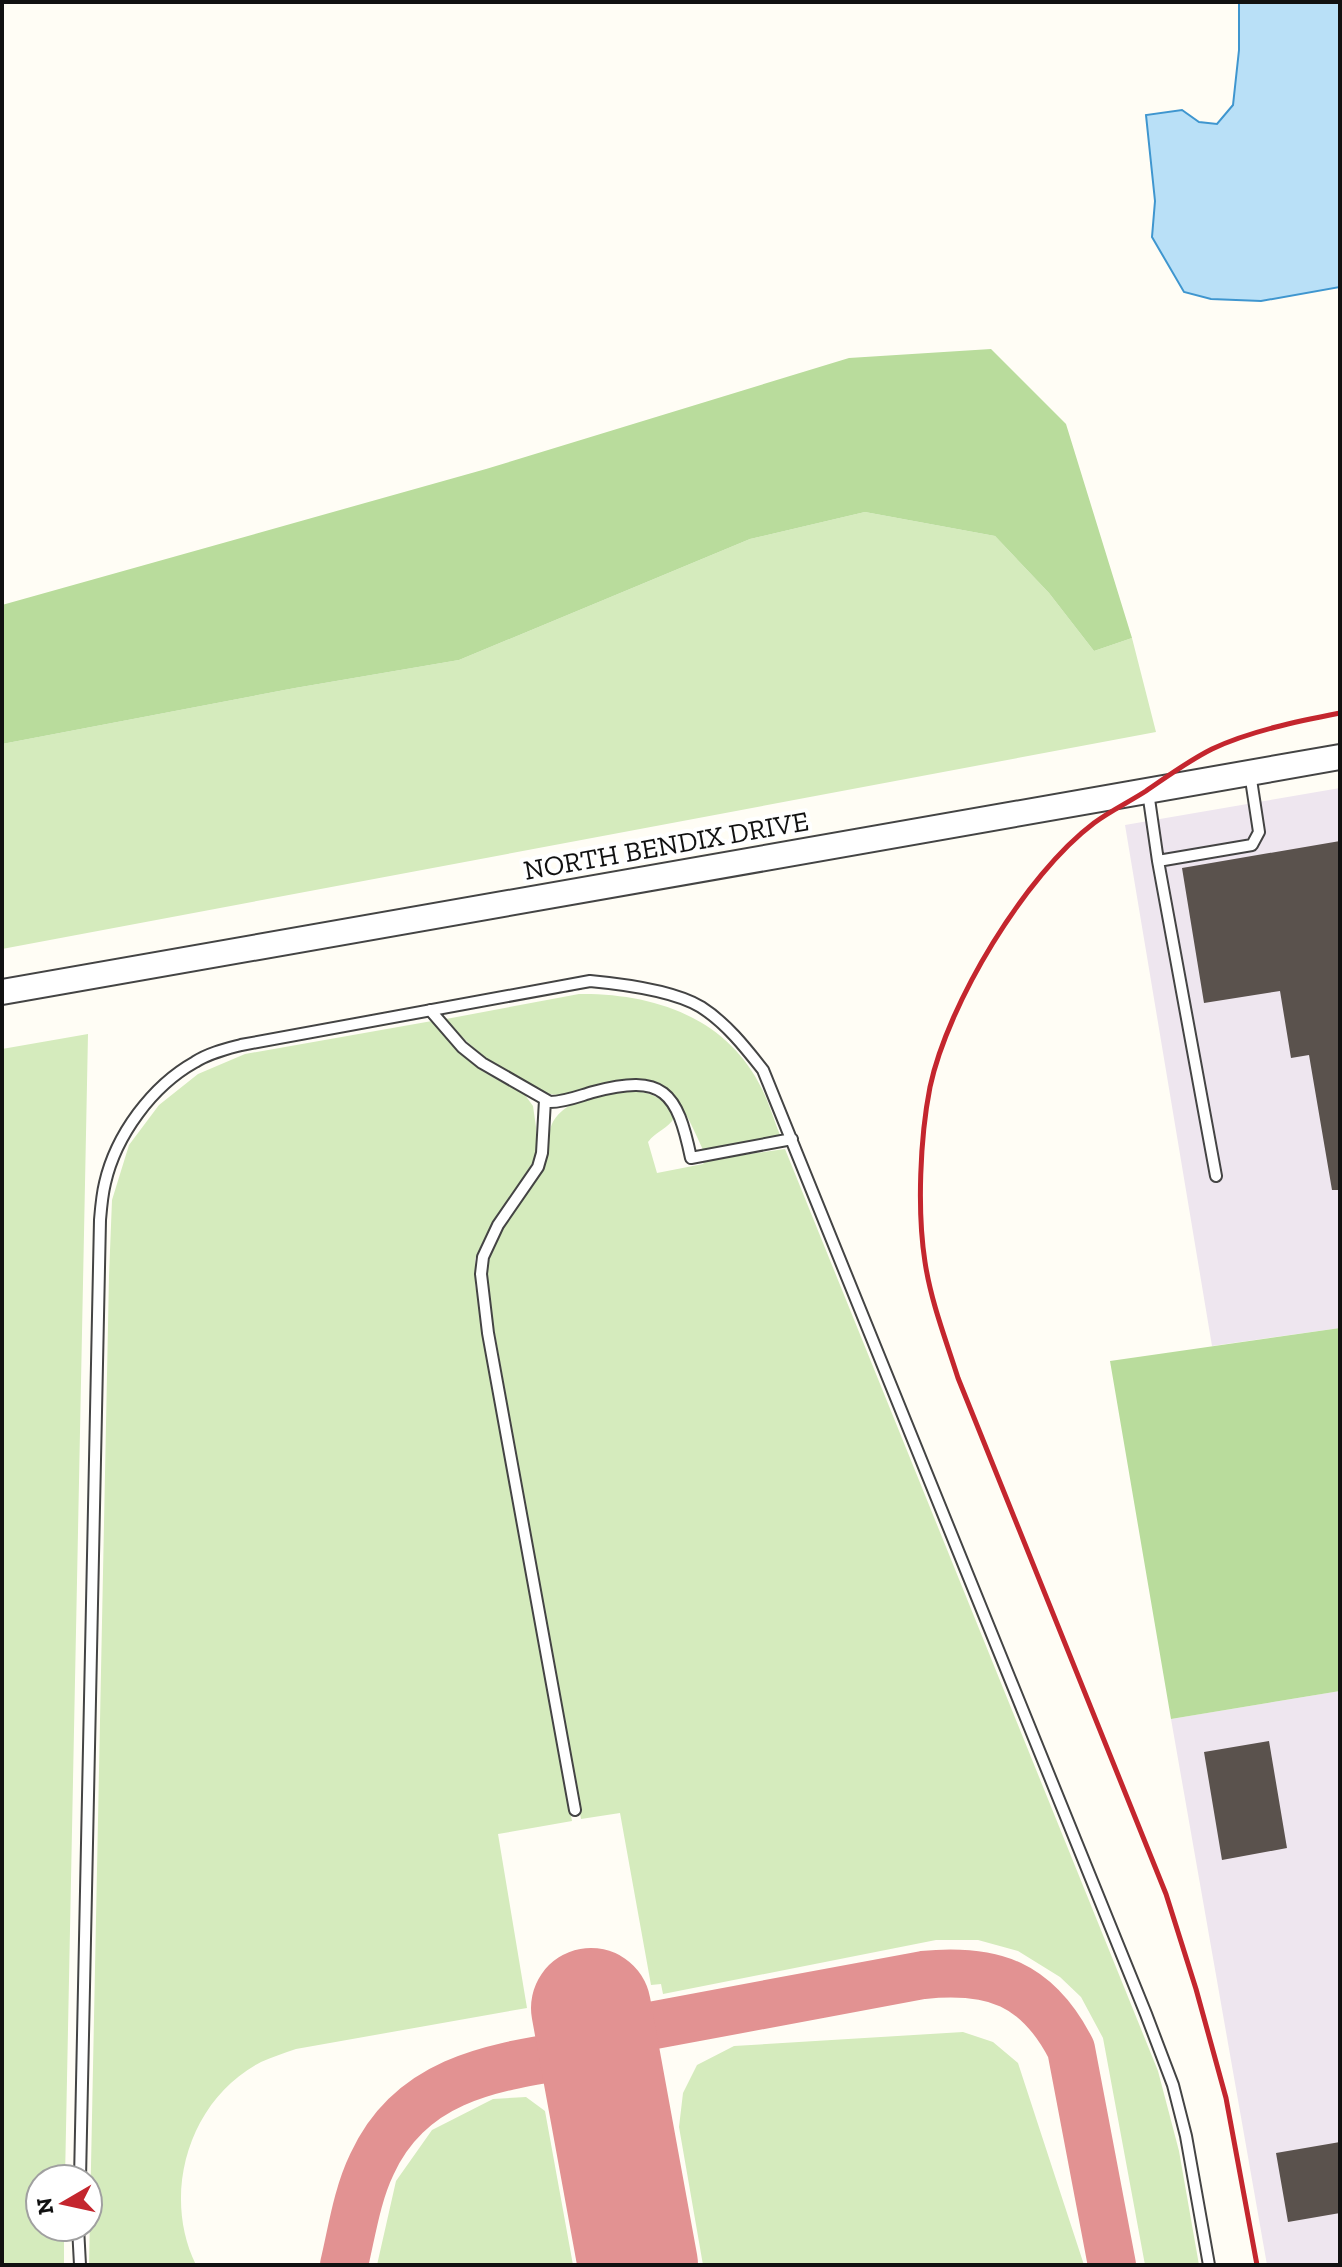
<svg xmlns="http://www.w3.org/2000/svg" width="1342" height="2267" viewBox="0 0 1342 2267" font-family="'Zilla Slab',serif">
	<rect width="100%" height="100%" fill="#fffdf5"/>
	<path fill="#eee6ef" d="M1340,788V1328L1212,1346L1125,825Z
		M1340,1691V2265H1267L1171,1719Z"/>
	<path fill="#d5ebbd" d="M865,512L995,536L1049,593L1094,651L1132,638L1156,732L2,949V744L295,688L459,660L750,539Z
		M579,994C653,993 727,1017 762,1089C769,1103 774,1120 780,1135L774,1139L703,1150C675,1086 664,1070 592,1087C579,1090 563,1097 550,1094C540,1092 530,1086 522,1081C491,1063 468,1046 446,1019Z
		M432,1021L459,1052L482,1071L525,1095L533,1106L536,1127V1157L483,1241L475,1259V1284L572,1821L498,1834L527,2008L296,2049C284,2053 272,2057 261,2062C189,2099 161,2194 196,2265H89L109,1276L112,1200L129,1145L159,1105L198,1074L245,1054Z
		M88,1034L65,2179H40V2227H64V2265H2V1049Z
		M621,1091C645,1091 664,1093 674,1118C668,1129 656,1131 648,1142L657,1173L703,1164L706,1160L785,1149L1158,2071L1179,2151L1199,2265H1145L1103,2038L1081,1997L1060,1977L1018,1951L978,1940H936L663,1994L661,1984L651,1985L620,1813L581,1819L489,1300C488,1290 485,1279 487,1269C491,1228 526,1202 544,1167C554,1146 541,1129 562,1111C576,1099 603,1095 621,1091Z
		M963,2032L993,2042L1018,2063L1084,2265H703L679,2127L683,2093L697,2065L734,2046Z
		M526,2097L545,2111L573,2265H377L396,2181L432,2130L493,2099Z"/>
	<path fill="#b9dc9c" d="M991,349L1066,424L1132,638L1094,651L1049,593L995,536L865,512L750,539L459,660L295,688L2,744V605L486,469L849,358Z
		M1340,1328V1691L1171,1719L1110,1361Z"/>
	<path fill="#b9e0f7" stroke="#3f96cf" stroke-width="2" d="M1239,2H1340V287L1261,301L1211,299L1184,292L1152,237L1155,201L1146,115L1182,110L1199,122L1217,124L1233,105L1239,50Z"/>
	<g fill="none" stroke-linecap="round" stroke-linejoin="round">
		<path stroke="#e29292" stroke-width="48" d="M596,2036L923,1975C993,1968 1037,1983 1071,2049L1112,2265
			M344,2265C352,2231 357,2195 372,2164C415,2070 510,2066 598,2050"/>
		<path stroke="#e29292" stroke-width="120" d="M591,2008L638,2265"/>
	</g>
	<path fill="#5a524d" d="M1340,841V1190H1332L1309,1055L1291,1058L1280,991L1204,1003L1182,868Z
		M1269,1741L1287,1848L1222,1860L1204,1752Z
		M1340,2142V2213L1288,2222L1276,2153Z"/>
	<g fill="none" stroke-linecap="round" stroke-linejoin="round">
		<g stroke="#444" stroke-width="14">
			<path id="service" d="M1148,792L1158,861L1216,1176
				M1158,861L1252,845L1259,832L1250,773
				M430,1010L462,1047L482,1063L550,1102C565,1102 579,1096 593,1092C664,1073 677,1092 691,1158L792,1139
				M545,1100L542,1153L538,1167L498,1225L483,1257L481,1274L488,1333L575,1810
				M80,2179L100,1220C101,1208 102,1195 105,1183C116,1135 152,1086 195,1062C209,1053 226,1049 241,1045L590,981C622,984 673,990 701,1007C726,1023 745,1047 763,1070L1146,2014L1173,2085L1186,2136L1209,2265
				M78,2227L80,2265"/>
		</g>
		<g stroke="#444" stroke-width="28">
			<path id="tertiary" d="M2,992L1340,757"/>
		</g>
		<use href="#service" stroke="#fff" stroke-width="10"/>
		<use href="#tertiary" stroke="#fff" stroke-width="24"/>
		<path stroke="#c4262e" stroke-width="5" d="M1257,2265L1226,2098L1196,1989L1166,1894L958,1378C946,1340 931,1302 925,1262C917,1211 920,1138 930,1087C948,1003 1025,875 1094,823C1110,811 1129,802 1146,791C1168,776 1188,761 1212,749C1250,731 1299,721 1340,713"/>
	</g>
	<g text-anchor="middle" stroke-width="8" stroke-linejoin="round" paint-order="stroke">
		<g font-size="28" fill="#111" stroke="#fff">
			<text transform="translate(666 845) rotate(-10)" y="10">NORTH BENDIX DRIVE</text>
		</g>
	</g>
	<rect width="1342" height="2267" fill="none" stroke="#111111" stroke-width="8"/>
	<g transform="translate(64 2203) rotate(261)"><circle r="38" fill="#ffffff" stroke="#a0a0a0" stroke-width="2"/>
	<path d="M0-6L14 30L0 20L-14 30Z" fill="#c4262e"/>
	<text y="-12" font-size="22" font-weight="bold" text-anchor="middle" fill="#111111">N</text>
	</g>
</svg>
